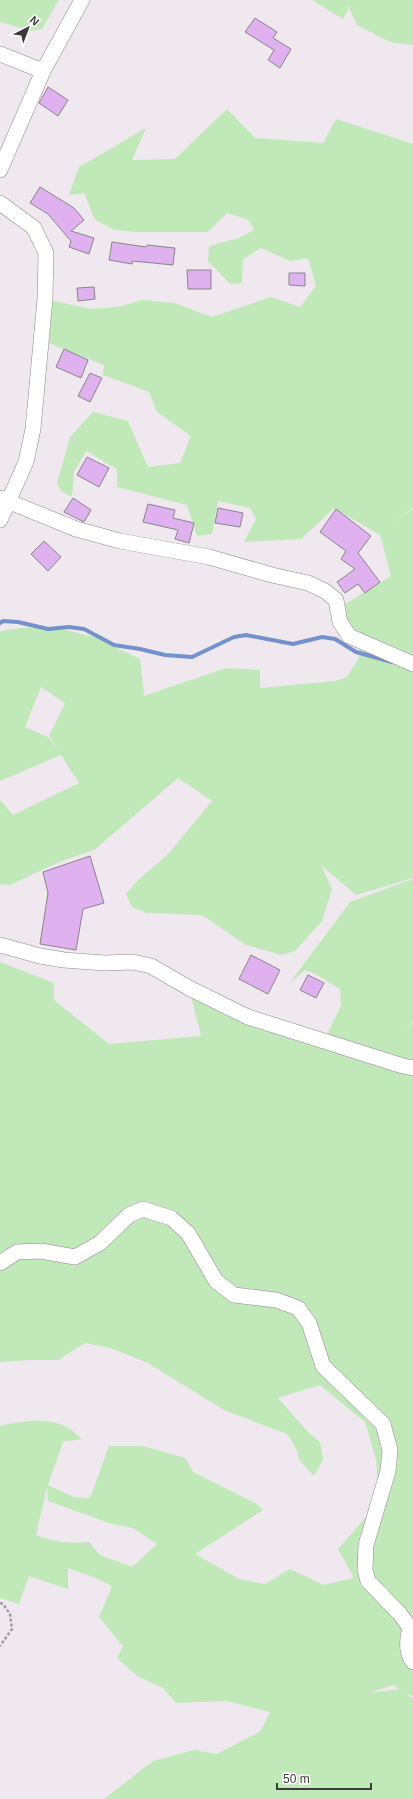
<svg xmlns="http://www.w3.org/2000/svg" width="413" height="1799" viewBox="0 0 413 1799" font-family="Arial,sans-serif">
	<rect width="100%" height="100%" fill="#f0e8ef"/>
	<path fill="#c0e8b8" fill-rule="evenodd" d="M0,0H59L42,29L31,31L0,22Z
		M312,0H413V45L390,42L357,25L347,4L348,10L343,19Z
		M227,109L255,138L323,143L336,119L413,144V507L395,522L413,508V878L356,895L321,865L332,889L322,921L295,951L281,955L246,945L202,915L147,913L132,907L126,894L138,880L169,853L212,801L178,778L94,850L59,862L10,885L0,884V800L13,815L79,783L61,755L0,781V631L19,628L54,627L94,637L140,659L144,696L226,668L260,670V688L335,681L347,677L360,656L359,647L337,609L391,576L380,535L334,508L301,539L244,542L256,519L250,508L218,501L212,534L197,536L187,505L117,487V469L86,451L74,472L72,497L61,491L57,483L70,437L93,412L128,421L148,467L180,463L191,436L157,412L149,392L106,376H103L104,365L41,340L45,299L92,309L117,307L142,300L174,303L212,317L271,297L300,307L316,286L308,258L290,261L261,248L243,259L242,283L230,284L208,261L209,246L239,238L254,230L249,220L227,213L208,232H137L115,230L95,220L84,193L69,195L79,167L146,128L132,160L175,159ZM41,687L65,703L49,736L57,749L48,737L25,727Z
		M413,879V1021L403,1029L413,1022V1697L405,1693L413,1699V1799H104L153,1761L194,1750L217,1754L261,1731L270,1712L227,1701L176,1703L163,1688L137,1676L117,1658L123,1646L99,1617L112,1586L91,1576L68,1568V1589L29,1576L19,1604L0,1598V1426C21,1421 51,1416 70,1429C74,1432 78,1436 82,1439L63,1442L48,1485L74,1497L90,1498L109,1446H143L185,1458L193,1472L255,1503L263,1510L195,1554L239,1579L265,1584L290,1569L323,1585L354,1578L338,1549L379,1502L376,1459L365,1422L320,1385L278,1398L310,1434L320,1442L323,1460L314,1476L299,1460L297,1450L287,1434L224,1410L148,1363L110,1348L85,1343L58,1360H29L0,1362V962L54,983V1000L109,1044L201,1036L189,988L325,1039L341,1005L340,989L316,974L305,970L289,984L350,902ZM47,1487L48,1501L112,1524L133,1528L157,1544L132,1567L100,1555L89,1542C70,1544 54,1542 36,1535ZM393,1685L400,1689L369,1693Z"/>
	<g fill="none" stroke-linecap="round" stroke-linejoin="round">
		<path stroke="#7291cd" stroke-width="4" d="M0,623L3,621L18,622L48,629L69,627L84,629L114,645L140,649L165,655L192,657L234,637L246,635L293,644L322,637L335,639L356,652L392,662"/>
	</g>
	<path fill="#dfb2ef" stroke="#89848b" d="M255,18L277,32L273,38L291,49L280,68L268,60L274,50L245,32Z
		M48,87L68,100L58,116L39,103Z
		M40,187L74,208L84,220L71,231L94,238L89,254L69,247L71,241L48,214L30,203Z
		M112,242L146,247L147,245L175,248L173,265L133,261L132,264L109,260Z
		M187,270H211V289H188Z
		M289,273H305V286L289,285Z
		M94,287L95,299L78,301L77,288Z
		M64,349L88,360L81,378L56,367Z
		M90,373L102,378L90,402L78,396Z
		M87,457L109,468L99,487L77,475Z
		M73,498L91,510L84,522L64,512Z
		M148,504L175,510L173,518L194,523L189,543L175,539L178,530L143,522Z
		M218,508L243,513L240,527L215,523Z
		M336,509L371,536L358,553L380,582L365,593L358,584L345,593L337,582L355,569L341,559L346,551L320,532Z
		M44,541L61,557L48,571L31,554Z
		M90,856L104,903L83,909L76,950L40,944L48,893L43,872Z
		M251,955L280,970L268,994L239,979Z
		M308,975L324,983L316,998L300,990Z"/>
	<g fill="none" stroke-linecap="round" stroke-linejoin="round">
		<g stroke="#8f888e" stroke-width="16">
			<path id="minor" d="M0,54L43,71
				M0,170L43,71L82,0
				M0,203L34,228L46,253L45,299L33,429L26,462L0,520
				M0,498L76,529L120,541L209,557L272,575L308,583L325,591L336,600L340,622L349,636L413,664
				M0,945L40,956L64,960L104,963L133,962L151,966L189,988L248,1017L403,1066L413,1068
				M0,1263L17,1252L41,1251L75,1257L100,1243L129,1215L143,1209L171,1218L188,1233L216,1281L234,1295L276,1300L298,1308L309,1323L323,1366L383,1424L390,1450L388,1471L366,1545L365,1570L368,1581L400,1614L410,1628C407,1639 406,1653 413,1662"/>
		</g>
		<path stroke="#a19ca0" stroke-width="2.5" stroke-dasharray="3 2" stroke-linecap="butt" d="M0,1603L3,1604L10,1614L12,1629L0,1646"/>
		<use href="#minor" stroke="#fff" stroke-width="15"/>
	</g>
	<g transform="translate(28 28) rotate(42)" stroke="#ffffff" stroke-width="3" paint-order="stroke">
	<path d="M0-3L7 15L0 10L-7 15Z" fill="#3c393b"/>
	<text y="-6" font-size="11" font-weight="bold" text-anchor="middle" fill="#3c393b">N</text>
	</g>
	<path d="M277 1783v6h94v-6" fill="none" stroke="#3c393b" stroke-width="2"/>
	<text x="283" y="1783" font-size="12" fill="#3c393b" stroke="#ffffff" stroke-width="3" paint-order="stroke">50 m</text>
</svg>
